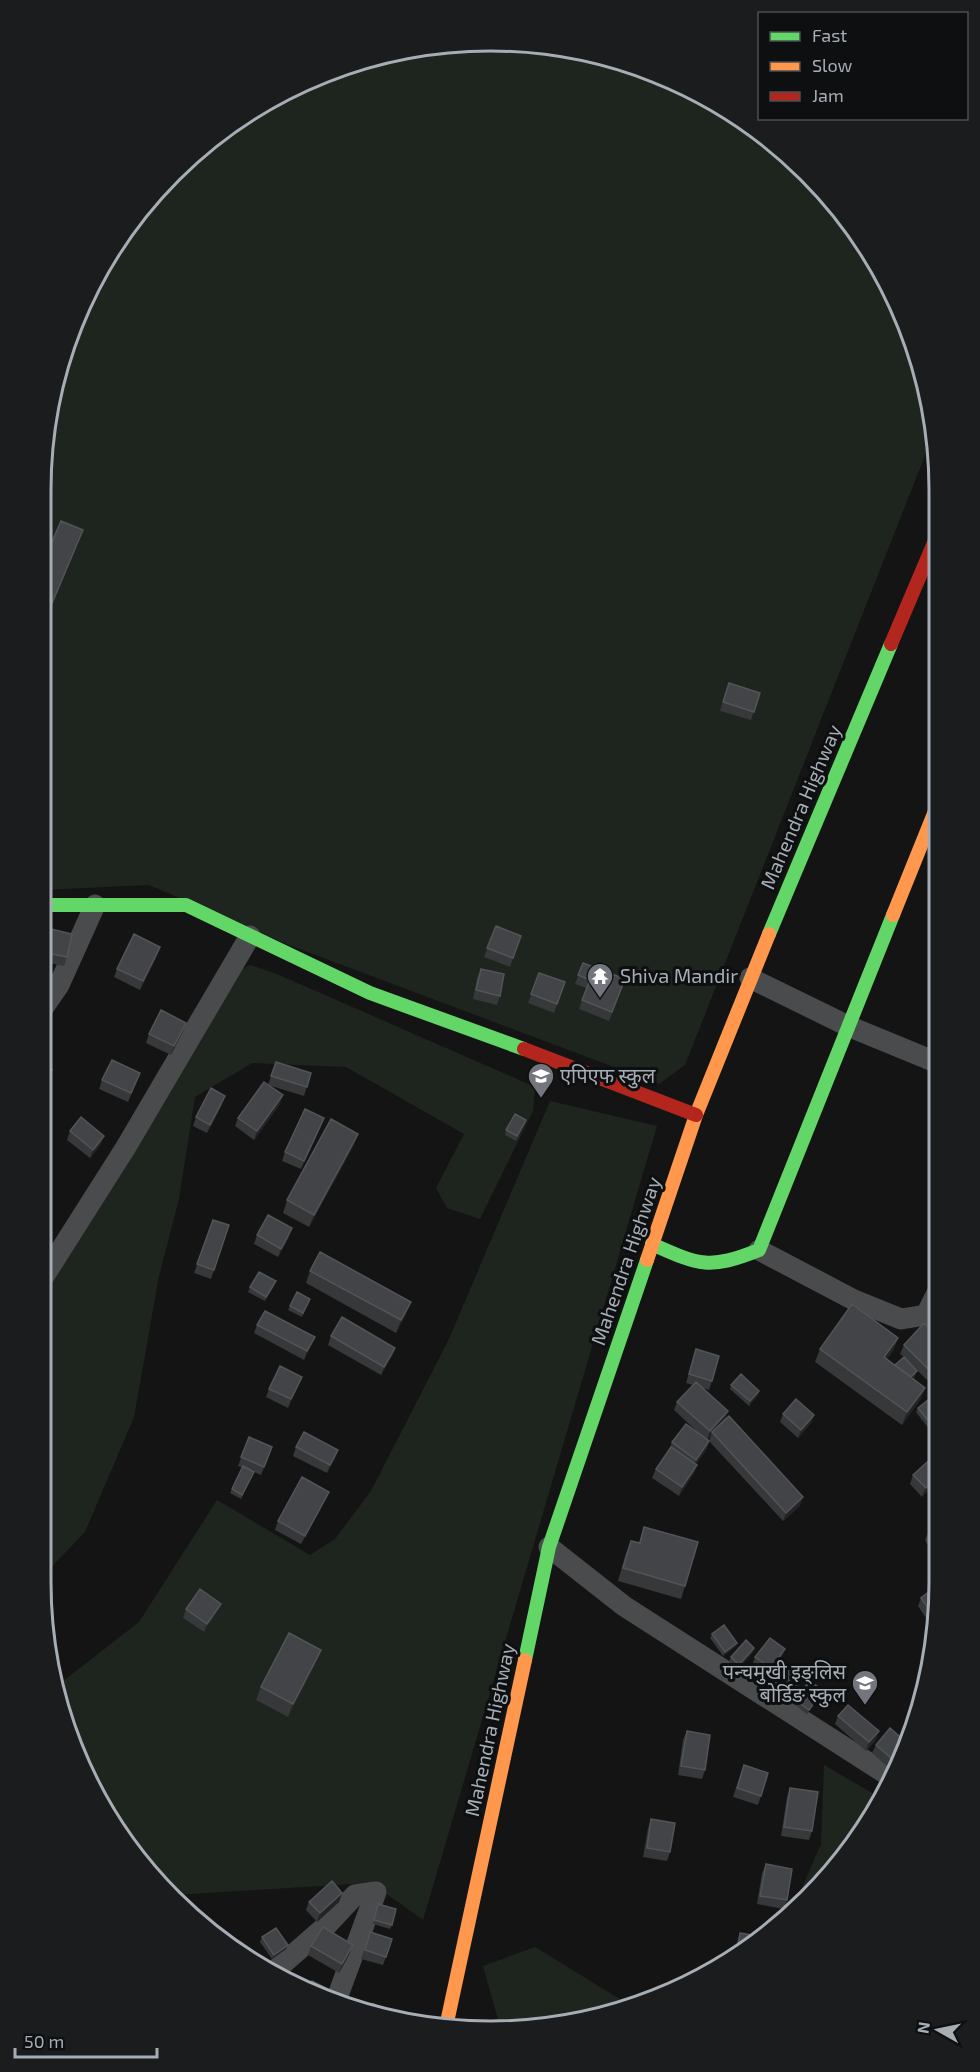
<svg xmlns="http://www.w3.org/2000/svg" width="980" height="2072" viewBox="0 0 980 2072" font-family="'Exo 2','Noto Sans Devanagari',sans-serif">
	<rect width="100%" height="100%" fill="#141414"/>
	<path fill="#1e251e" d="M490,41L577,49L662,75L763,133L846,216L905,318L935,430L685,1065L659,1084L289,945L149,885L41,890C41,792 41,694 41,596C41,534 36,462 49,402C87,227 226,87 401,49C430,43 461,43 490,41Z
		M250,965L277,974L535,1087L533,1111L480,1219L447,1208L436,1188L464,1134L346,1067L252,1063L195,1097L179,1199L159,1276L134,1417L85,1532L41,1578V1295L236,972Z
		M550,1101L657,1126L423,1920L371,1883L173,1895L152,1878L101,1806L64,1727L58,1685L139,1622L217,1500L310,1555L335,1539L371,1491L449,1339Z
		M824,1765L879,1797L828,1879L790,1910L798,1897L821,1844Z
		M535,1947L628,2004L577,2023L501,2030L483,1966Z"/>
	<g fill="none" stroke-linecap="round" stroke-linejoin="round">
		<path stroke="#494b4d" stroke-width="21" d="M750,978L848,1026L938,1063
			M41,1011L59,985L95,905
			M759,1250L854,1300L901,1319L926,1315L939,1289
			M41,1281L126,1147L250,936
			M549,1547L624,1606L891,1777
			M271,1974L327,1925L355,1895L376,1892L337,1998"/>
		<path stroke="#63d668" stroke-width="14" d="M41,905H186L370,993L524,1049
			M769,934L891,644
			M652,1244C699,1265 709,1270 759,1250L893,915
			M525,1660L549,1547L647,1260"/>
		<path stroke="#ff974d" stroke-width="14" d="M893,915L937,806
			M647,1260L696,1115L769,934
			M446,2027L525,1660"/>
		<path stroke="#b3261e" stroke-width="14" d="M891,644L936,538
			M524,1049L696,1115"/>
	</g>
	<path fill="#363839" d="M83,530L41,631H40V570Z
		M729,683L760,693L751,720L720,711Z
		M937,849V859L934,858Z
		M496,926L521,936L510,967L484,957Z
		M47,928L67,957L64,966L40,961V953Z
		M157,956L140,990L114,977L117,969Z
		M583,963L625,979L609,1021L579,1009L586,988L575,984Z
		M481,969L500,996L497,1005L473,999L477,978Z
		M539,973L565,982L554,1013L528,1003Z
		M186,1023L183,1031L171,1055L146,1043L149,1034Z
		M276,1062L311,1073L304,1096L268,1085Z
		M102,1080L137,1081L128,1102L99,1089Z
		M280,1104L254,1140L235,1126L238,1118Z
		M222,1105L207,1133L193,1126L196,1117Z
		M524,1125L516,1141L505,1135L506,1130Z
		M321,1126L301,1169L282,1161L285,1152Z
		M70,1131L101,1144L90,1158L67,1140Z
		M353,1147L309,1227L283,1213L287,1200Z
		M213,1220L229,1225L211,1279L194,1273Z
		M257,1235L289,1237L278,1257L254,1244Z
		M310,1271L406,1314L396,1333L306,1283Z
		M274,1286L265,1301L248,1292L250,1287Z
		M310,1299L302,1317L288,1310L290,1306Z
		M257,1325L311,1345L304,1360L254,1333Z
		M331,1336L395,1348L392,1356L381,1375L328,1345Z
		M939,1337V1367L927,1380L906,1359L914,1379L925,1388L920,1400L902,1425L815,1362L820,1349L898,1338L893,1351L887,1359L895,1365L904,1357L900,1354L904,1345Z
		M696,1349L712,1381L709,1390L703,1388L728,1411L725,1420L800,1506L783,1521L709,1441L711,1436L707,1440L709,1441L706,1450L696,1464L694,1473L679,1496L652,1478L656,1469L670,1448L672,1442L703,1437L674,1410L677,1402L693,1385L686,1383Z
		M302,1377L288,1408L266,1397L269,1389Z
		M731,1385L759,1391L758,1395L749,1406L730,1389Z
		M939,1386V1408L930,1400L933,1392Z
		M918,1408L939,1413V1421L929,1429L916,1412Z
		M783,1414L814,1415L811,1423L798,1438L780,1422Z
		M249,1437L272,1447L261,1475L254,1472L241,1499L230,1493L243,1468L238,1466Z
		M296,1447L338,1450L335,1458L327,1473L293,1456Z
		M939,1457L922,1497L910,1484L913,1475Z
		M939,1483V1504L932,1497L935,1488Z
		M329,1492L325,1500L301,1544L275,1530L278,1521Z
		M939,1526V1566L925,1540L929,1531Z
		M644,1527L685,1586L681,1599L618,1581L626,1553L631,1541L639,1543Z
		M939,1584L935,1625L932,1627L918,1606L921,1598Z
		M221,1604L218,1612L204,1632L183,1618L186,1609Z
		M712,1634L735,1647L723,1656L710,1638Z
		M754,1648L753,1652L738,1669L729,1662L731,1657Z
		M321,1650L316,1663L288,1717L256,1700L261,1687Z
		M755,1657L782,1658L767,1677L752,1666Z
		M772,1678L799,1686L787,1702L768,1687Z
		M821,1695L807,1714L794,1704L795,1700Z
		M838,1716L876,1740L866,1751L835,1724Z
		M687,1731L705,1770L702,1779L678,1775L683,1740Z
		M906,1742L903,1750L889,1768L872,1753L876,1745Z
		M744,1765L768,1773L758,1805L733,1797Z
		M790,1788L812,1831L809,1840L781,1836L787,1797Z
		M651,1819L670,1852L667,1861L643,1857L648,1828Z
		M766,1864L787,1900L784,1909L757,1904L762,1873Z
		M342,1893L339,1902L317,1922L306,1910L309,1902Z
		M377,1909L392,1925L390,1929L373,1924Z
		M370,1932L386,1957L383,1965L361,1959Z
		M740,1933L758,1936L735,1955L737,1942Z
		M262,1937L286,1949L272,1959L260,1942Z
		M311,1946L350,1953L339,1973L308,1955Z"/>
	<path fill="#242425" d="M160,947L157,956L140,990L143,981Z
		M186,1023L183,1031L171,1055L174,1046Z
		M52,1070L49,1079L40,1090V1085Z
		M283,1095L280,1104L254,1140L257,1131Z
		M225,1096L222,1105L207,1133L210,1125Z
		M324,1118L321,1126L301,1169L304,1161Z
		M358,1134L353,1147L309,1227L314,1215Z
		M104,1136L101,1144L90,1158L93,1150Z
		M292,1228L289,1237L278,1257L281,1249Z
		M411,1302L406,1314L396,1333L401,1320Z
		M315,1337L311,1345L304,1360L307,1351Z
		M898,1338L893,1351L879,1370L884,1357Z
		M395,1348L392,1356L381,1375L384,1367Z
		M939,1362V1367L927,1380L930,1371Z
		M917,1371L914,1379L908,1380Z
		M302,1377L299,1385L288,1408L291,1399Z
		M925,1388L920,1400L902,1425L907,1412Z
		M759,1391L758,1395L749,1406L750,1401Z
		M728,1411L725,1420L712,1432L711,1436L707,1440L710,1431Z
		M814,1415L811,1423L798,1438L801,1430Z
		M939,1418V1421L929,1429L931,1424Z
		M709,1441L706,1450L693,1468L696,1460Z
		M338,1450L335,1458L327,1473L330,1465Z
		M697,1465L694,1473L679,1496L682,1487Z
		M939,1475V1480L922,1497L926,1488Z
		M803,1497L800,1506L783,1521L786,1513Z
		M221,1604L218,1612L204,1632L207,1624Z
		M737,1643L735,1647L723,1656L725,1652Z
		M754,1648L753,1652L738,1669L739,1665Z
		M785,1649L782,1658L767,1677L771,1668Z
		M321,1650L316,1663L288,1717L293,1704Z
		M802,1678L799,1686L787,1702L790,1693Z
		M823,1690L821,1695L807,1714L809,1710Z
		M879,1731L876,1740L866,1751L869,1742Z
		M906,1742L903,1750L889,1768L892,1759Z
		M342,1893L339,1902L317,1922L320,1913Z
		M288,1945L286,1949L272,1959L274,1955Z
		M353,1945L350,1953L339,1973L342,1964Z"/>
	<path fill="#424447" stroke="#525558" stroke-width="1.5" d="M61,521L83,530L44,622L40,621V570Z
		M729,683L760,693L754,712L723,702Z
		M496,926L521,936L513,958L487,948Z
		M47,928L72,934L67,957L42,952Z
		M134,934L160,947L143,981L117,969Z
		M583,963L625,979L612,1012L582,1000L590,980L578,975Z
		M481,969L504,974L500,996L476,990Z
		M40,973L49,977L41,993H40Z
		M539,973L565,982L557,1004L531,994Z
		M161,1010L186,1023L174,1046L149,1034Z
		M112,1060L140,1073L131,1093L102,1080Z
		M40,1061L52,1070L40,1085Z
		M276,1062L311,1073L307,1087L271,1076Z
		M264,1082L283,1095L257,1131L238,1118Z
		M211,1088L225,1096L210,1125L196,1117Z
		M305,1109L324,1118L304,1161L285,1152Z
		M515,1114L526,1120L517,1136L506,1130Z
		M81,1117L104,1136L93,1150L70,1131Z
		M331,1119L358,1134L314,1215L287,1200Z
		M268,1215L292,1228L281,1249L257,1235Z
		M213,1220L229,1225L214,1270L197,1264Z
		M320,1252L411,1302L401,1320L310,1271Z
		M259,1272L276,1281L266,1297L250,1287Z
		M297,1292L310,1299L303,1313L290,1306Z
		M852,1304L898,1338L884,1357L925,1388L907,1412L820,1349Z
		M265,1311L315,1337L307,1351L257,1325Z
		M342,1317L395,1348L384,1367L331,1336Z
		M924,1323L939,1337V1362L930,1371L904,1345Z
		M696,1349L719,1356L712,1381L689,1374Z
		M904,1357L917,1371L911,1377L895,1365Z
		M280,1366L302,1377L291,1399L269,1389Z
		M741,1374L759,1391L750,1401L731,1385Z
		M696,1382L728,1411L710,1431L677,1402Z
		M939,1386V1397L933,1392Z
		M796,1399L814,1415L801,1430L783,1414Z
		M928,1400L939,1413V1418L931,1424L918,1408Z
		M729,1416L803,1497L786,1513L712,1432Z
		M686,1424L709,1441L696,1460L672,1442Z
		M304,1432L338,1450L330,1465L296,1447Z
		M249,1437L272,1447L264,1467L241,1457Z
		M671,1447L697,1465L682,1487L656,1469Z
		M936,1454L939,1457V1475L926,1488L913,1475Z
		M243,1466L254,1472L242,1495L232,1489Z
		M302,1477L329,1492L305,1536L278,1521Z
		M939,1483V1492L935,1488Z
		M939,1526V1552L929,1531Z
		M644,1527L698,1542L685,1586L623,1568L631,1541L640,1543Z
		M939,1584L936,1618V1619L921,1598Z
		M200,1589L221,1604L207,1624L186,1609Z
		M724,1625L737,1643L725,1652L712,1634Z
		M289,1633L321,1650L293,1704L261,1687Z
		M770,1638L785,1649L771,1668L755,1657Z
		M746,1640L754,1648L739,1665L731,1657Z
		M784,1663L802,1678L790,1693L772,1678Z
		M809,1681L823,1690L809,1710L795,1700Z
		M848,1705L879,1731L869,1742L838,1716Z
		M890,1728L906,1742L892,1759L876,1745Z
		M687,1731L710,1735L705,1770L681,1766Z
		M744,1765L768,1773L761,1796L737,1788Z
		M790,1788L818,1792L812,1831L784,1827Z
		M651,1819L675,1823L670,1852L647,1848Z
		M766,1864L792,1869L787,1900L760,1896Z
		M332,1881L342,1893L320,1913L309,1902Z
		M378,1904L396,1909L392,1925L374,1920Z
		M323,1927L353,1945L342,1964L311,1946Z
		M276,1928L288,1945L274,1955L262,1937Z
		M370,1932L392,1939L386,1957L365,1950Z
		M740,1933L758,1936L737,1953Z
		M312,1981L332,1991L330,1995L309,1988Z
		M351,2003L374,2004L373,2012Z"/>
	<defs>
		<g id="temple-pin" transform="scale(1.35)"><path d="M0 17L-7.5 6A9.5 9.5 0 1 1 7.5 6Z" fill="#73777d" stroke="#0e0f10"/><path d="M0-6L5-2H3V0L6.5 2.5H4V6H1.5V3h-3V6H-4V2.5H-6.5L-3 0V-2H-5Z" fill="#fff"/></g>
		<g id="school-pin" transform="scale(1.35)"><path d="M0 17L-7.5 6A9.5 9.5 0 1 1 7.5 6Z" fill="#73777d" stroke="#0e0f10"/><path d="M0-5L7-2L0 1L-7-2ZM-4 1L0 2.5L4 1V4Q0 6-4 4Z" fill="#fff"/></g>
	</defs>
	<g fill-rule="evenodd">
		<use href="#temple-pin" x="600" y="976"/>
		<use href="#school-pin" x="541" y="1076"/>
		<use href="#school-pin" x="865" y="1683"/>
	</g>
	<g text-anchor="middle" stroke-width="6" stroke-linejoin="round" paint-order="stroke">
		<g font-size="20" fill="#a6adb5" stroke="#0e0f10">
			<text transform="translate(801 807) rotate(-67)" y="7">Mahendra Highway</text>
			<text transform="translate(626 1261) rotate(-71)" y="7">Mahendra Highway</text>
			<text transform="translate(490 1730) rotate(-78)" y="7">Mahendra Highway</text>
		</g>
		<g font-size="20" fill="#a6adb5" stroke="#0e0f10" text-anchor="start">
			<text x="620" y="983">Shiva Mandir</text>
			<text x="560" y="1083">एपिएफ स्कुल</text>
			<text x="846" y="1679" text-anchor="end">पन्चमुखी इङ्लिस<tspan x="846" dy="23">बोर्डिङ स्कुल</tspan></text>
		</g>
	</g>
	<path d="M0 0H980V2072H0ZM490 51H490A439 439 0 0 1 929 490V1582A439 439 0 0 1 490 2021H490A439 439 0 0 1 51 1582V490A439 439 0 0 1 490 51Z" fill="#1a1c1d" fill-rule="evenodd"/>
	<path fill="none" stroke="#a6adb5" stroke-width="3" d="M490 51H490A439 439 0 0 1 929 490V1582A439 439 0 0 1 490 2021H490A439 439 0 0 1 51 1582V490A439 439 0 0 1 490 51Z"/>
	<rect x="758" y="12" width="210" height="108" fill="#0e0f10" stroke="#4b4e52" stroke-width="1.5"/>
	<rect x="770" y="32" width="30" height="9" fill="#63d668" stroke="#4b4e52" stroke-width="1.5"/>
	<text x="812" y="42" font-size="18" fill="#a6adb5">Fast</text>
	<rect x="770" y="62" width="30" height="9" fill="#ff974d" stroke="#4b4e52" stroke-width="1.5"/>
	<text x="812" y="72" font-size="18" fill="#a6adb5">Slow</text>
	<rect x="770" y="92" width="30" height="9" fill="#b3261e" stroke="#4b4e52" stroke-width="1.5"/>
	<text x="812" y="102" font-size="18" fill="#a6adb5">Jam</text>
	<g transform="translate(938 2030) rotate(279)" stroke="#0e0f10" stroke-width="4.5" paint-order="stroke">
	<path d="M0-4.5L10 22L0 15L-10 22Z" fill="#a6adb5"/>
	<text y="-9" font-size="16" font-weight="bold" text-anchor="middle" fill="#a6adb5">N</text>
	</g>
	<path d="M15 2048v9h142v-9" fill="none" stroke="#a6adb5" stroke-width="3"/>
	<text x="24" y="2048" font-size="18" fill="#a6adb5" stroke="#0e0f10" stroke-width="4.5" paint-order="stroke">50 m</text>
</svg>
